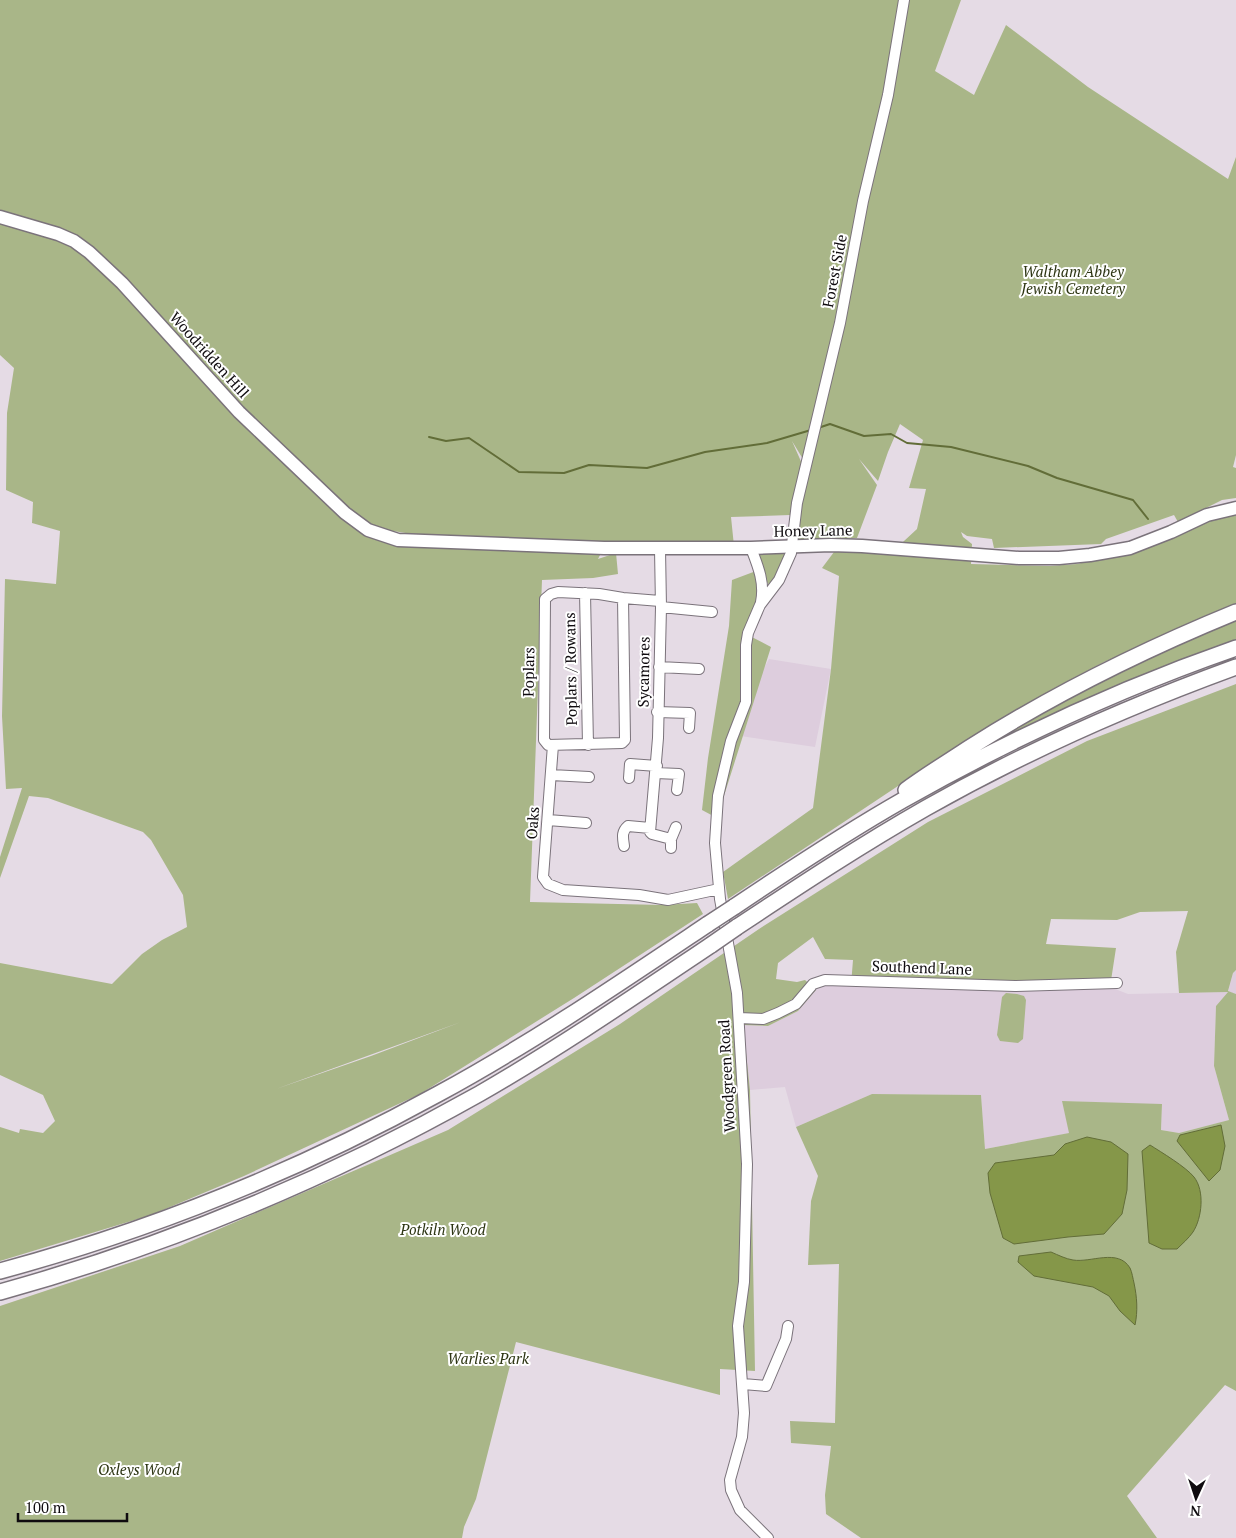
<svg xmlns="http://www.w3.org/2000/svg" width="1236" height="1538" viewBox="0 0 1236 1538" font-family="'PT Serif',serif">
	<rect width="100%" height="100%" fill="#e5dbe5"/>
	<path fill="#ddcddd" d="M769,659L831,669L815,747L734,735L746,702Z
		M1236,970V994L1228,992L1216,1006L1214,1066L1229,1120L1179,1133L1161,1130L1162,1105L1062,1101L1070,1133L985,1149L981,1095L872,1094L796,1127L785,1087L750,1090L743,1025L768,1026L798,1011L816,990L828,985L1110,987L1128,994L1228,992L1233,973Z"/>
	<path fill="#a9b688" fill-rule="evenodd" d="M0,0H961L935,71L974,95L1006,25L1088,87L1228,179L1236,157V455L1233,467L1236,468V498L1222,500L1178,522L1174,515L1106,539L1101,544L994,548L992,539L967,536L961,532L963,537L972,544L971,564L1050,566L1077,564L1148,548L1211,521L1236,515V605L1104,662L1051,690L910,778L728,899L723,872L813,808L831,669L839,576L822,568L834,552L848,550L891,553L917,529L926,489L909,488L923,440L900,424L888,452L878,481L859,459L877,485L857,538L795,541L809,469L792,441L803,466L790,515L731,517L734,546L438,538L380,529L356,515L224,389L166,322L131,285L53,226L0,211Z
		M0,220L77,247L366,533L601,553L598,559L616,553L618,574L593,578L542,580L530,902L662,905L697,903L703,914L574,998L420,1094L244,1176L151,1215L0,1261V1127L19,1133L20,1129L43,1133L55,1121L43,1095L0,1075V963L112,984L142,954L162,940L187,927L183,895L151,840L143,832L48,798L29,796L0,878V857L22,788L6,789L2,716L5,579L56,584L60,531L32,523L33,502L6,490L7,413L14,368L0,355ZM461,1022L371,1056L276,1089Z
		M763,553H783L785,555L779,571L769,585C763,577 760,565 759,555Z
		M756,571L759,603L744,633L771,647L717,818L702,810L708,758L729,626L732,580Z
		M1236,618V641L1008,736L1004,731L1043,708Z
		M1236,684V970L1233,973L1228,991L1236,994V1391L1225,1385L1127,1496L1157,1538H861L826,1514L825,1495L831,1446L791,1443L790,1421L835,1423L839,1264L808,1265L811,1201L818,1176L796,1127L872,1094L981,1095L985,1149L1069,1133L1062,1101L1162,1104L1161,1130L1179,1133L1229,1120L1214,1066L1216,1006L1228,992L1179,993L1176,952L1188,911L1140,912L1117,920L1051,919L1046,944L1116,948L1110,987L851,985L853,960L825,959L813,937L778,963L776,979L797,982L805,980L816,990L798,1011L768,1026L743,1025L750,1090L755,1371L720,1369V1395L516,1342L476,1499L464,1527L462,1538H0V1306L180,1246L448,1130L620,1024L759,929L928,822L1087,741Z
		M1006,993L1017,994L1024,996L1026,1000L1023,1039L1018,1043L1000,1041L997,1035L1002,997Z"/>
	<path fill="#859749" stroke="#626d38" d="M1221,1125L1225,1146L1220,1170L1209,1181L1177,1141L1180,1135Z
		M1087,1137L1111,1142L1128,1154L1127,1190L1122,1214L1104,1234L1068,1237L1014,1244L1003,1238L990,1193L988,1173L995,1163L1054,1155L1065,1144Z
		M1150,1145C1161,1152 1186,1167 1194,1177C1205,1191 1202,1218 1193,1232C1189,1238 1182,1244 1177,1249H1162L1149,1243L1142,1151Z
		M1051,1252C1058,1255 1066,1259 1073,1260C1091,1263 1118,1248 1130,1268C1132,1272 1133,1279 1134,1283C1137,1297 1138,1311 1135,1325L1120,1311L1109,1296L1093,1287L1034,1276L1018,1262L1019,1256Z"/>
	<g fill="none" stroke-linecap="round" stroke-linejoin="round">
		<path stroke="#626d38" stroke-width="2" d="M818,428L830,424L864,436L891,434L907,443L951,447L1028,466L1057,478L1133,500L1148,519
			M429,437L446,441L469,438L519,472L564,473L589,465L647,468L705,452L767,443L811,430"/>
		<g stroke="#7b737b" stroke-width="12">
			<path id="minor" d="M751,548C758,566 765,583 761,602
				M660,549L661,607L658,738L650,832L652,834L671,839V848
				M585,593L588,745
				M623,598L625,740L622,743L548,745L544,740L545,599L551,594L558,592L599,594L623,598L660,601
				M661,607L712,612
				M659,667L699,669
				M657,712L690,713L689,728
				M553,745L543,877L548,884L563,890L639,895L668,900L719,889
				M656,773L679,774L677,790
				M551,775L589,777
				M629,778L630,764L657,766
				M548,820L586,823
				M671,839L676,827
				M624,846C623,838 621,832 628,826L650,828
				M739,1018L763,1019L778,1013L796,1004L813,984L825,980L1015,986L1117,983
				M743,1384L766,1386L786,1339L788,1326
				M768,1538L740,1510L731,1490L730,1480L742,1437L744,1413L738,1326L744,1282L747,1164L737,993L720,899L715,843L718,796L731,741L746,702V645L748,633L760,605L779,580L791,553L797,503L840,323L863,201L888,95L904,0"/>
		</g>
		<g stroke="#7b737b" stroke-width="15">
			<path id="major" d="M0,217L58,234L74,241L89,252L122,283L239,412L345,513L368,530L398,540L604,548H751L831,545L862,546L1019,558H1059L1090,555L1130,548L1171,532L1207,515L1236,508"/>
		</g>
		<g stroke="#7b737b" stroke-width="18">
			<path id="highway" d="M906,790C926,775 948,762 969,748C1054,694 1143,650 1236,612
				M734,907C789,870 845,833 903,800C1009,740 1121,688 1236,648
				M737,927C799,886 861,845 926,808C1025,752 1129,706 1236,667
				M0,1271C152,1230 300,1170 438,1094C532,1043 620,983 708,924
				M0,1292C167,1246 328,1179 479,1094C559,1048 635,996 711,945"/>
		</g>
		<use href="#minor" stroke="#fff" stroke-width="10"/>
		<use href="#major" stroke="#fff" stroke-width="12"/>
		<use href="#highway" stroke="#fff" stroke-width="15"/>
		<g stroke="#7b737b" stroke-width="18" stroke-linecap="butt">
			<path id="highway-bridge" d="M708,924L734,907
				M711,945L737,927"/>
		</g>
		<use href="#highway-bridge" stroke="#fff" stroke-width="15"/>
	</g>
	<g text-anchor="middle" stroke-width="4" stroke-linejoin="round" paint-order="stroke">
		<g font-size="15" fill="#0f0b0f" stroke="#fff">
			<text transform="translate(835 271) rotate(-79)" y="5">Forest Side</text>
			<text transform="translate(209 355) rotate(48)" y="5">Woodridden Hill</text>
			<text transform="translate(813 531) rotate(-1)" y="5">Honey Lane</text>
			<text transform="translate(571 669) rotate(-91)" y="5">Poplars / Rowans</text>
			<text transform="translate(529 672) rotate(-89)" y="5">Poplars</text>
			<text transform="translate(644 672) rotate(-89)" y="5">Sycamores</text>
			<text transform="translate(533 823) rotate(-86)" y="5">Oaks</text>
			<text transform="translate(922 968) rotate(2)" y="5">Southend Lane</text>
			<text transform="translate(727 1076) rotate(-93)" y="5">Woodgreen Road</text>
		</g>
		<g font-size="15" font-style="italic" fill="#2d3513" stroke="#fff">
			<text x="1073" y="277">Waltham Abbey<tspan x="1073" dy="17">Jewish Cemetery</tspan></text>
			<text x="443" y="1235">Potkiln Wood</text>
			<text x="488" y="1364">Warlies Park</text>
			<text x="139" y="1475">Oxleys Wood</text>
		</g>
	</g>
	<g transform="translate(1196 1498) rotate(183)" stroke="#ffffff" stroke-width="4" paint-order="stroke">
	<path d="M0-4L9 19L0 12L-9 19Z" fill="#0f0b0f"/>
	<text y="-8" font-size="14" font-weight="bold" text-anchor="middle" fill="#0f0b0f">N</text>
	</g>
	<path d="M18 1513v8h109v-8" fill="none" stroke="#0f0b0f" stroke-width="2.5"/>
	<text x="25" y="1513" font-size="15" fill="#0f0b0f" stroke="#ffffff" stroke-width="4" paint-order="stroke">100 m</text>
</svg>
